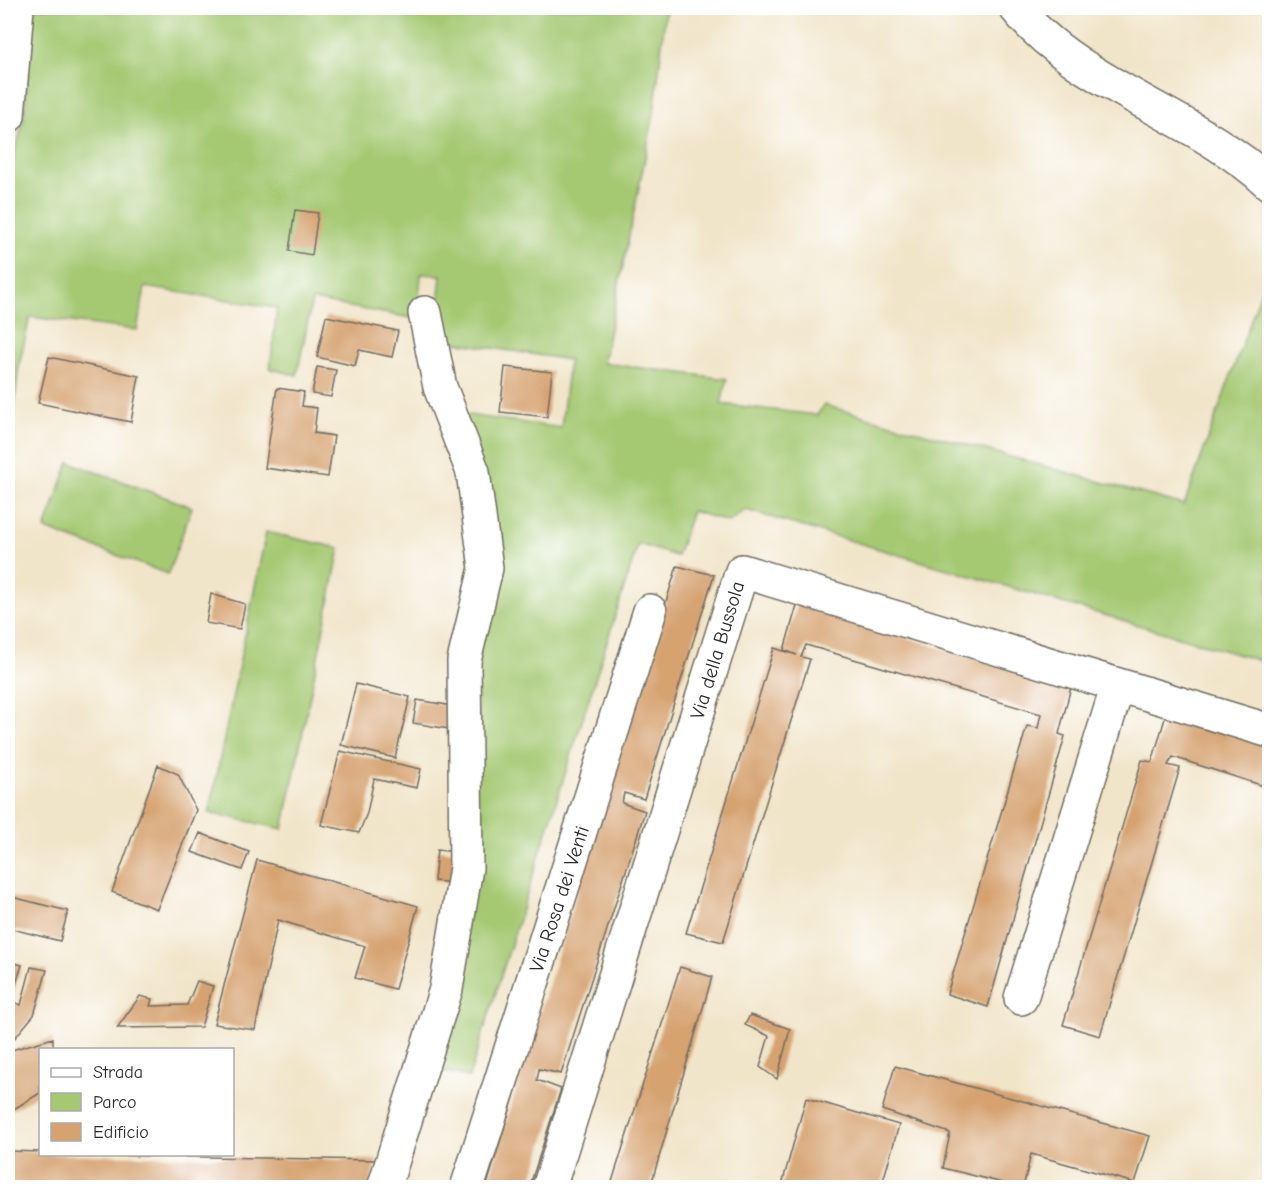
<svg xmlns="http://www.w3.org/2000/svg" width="1277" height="1195" viewBox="0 0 1277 1195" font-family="'Comic Neue',sans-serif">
	<rect width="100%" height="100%" fill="#fff"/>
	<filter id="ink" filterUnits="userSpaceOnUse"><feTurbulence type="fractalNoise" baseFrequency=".0167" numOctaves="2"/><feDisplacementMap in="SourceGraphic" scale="12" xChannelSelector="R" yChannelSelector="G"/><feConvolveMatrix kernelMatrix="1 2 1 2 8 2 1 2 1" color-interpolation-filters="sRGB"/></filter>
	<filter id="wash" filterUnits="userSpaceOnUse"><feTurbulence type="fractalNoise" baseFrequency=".008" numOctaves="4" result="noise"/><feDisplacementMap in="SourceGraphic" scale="24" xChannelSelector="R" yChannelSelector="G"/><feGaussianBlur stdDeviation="1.35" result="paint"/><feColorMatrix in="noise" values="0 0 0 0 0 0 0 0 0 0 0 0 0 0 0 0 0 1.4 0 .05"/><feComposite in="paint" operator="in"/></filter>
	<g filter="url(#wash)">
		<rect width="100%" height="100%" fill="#f1e5c9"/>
		<path fill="#a5c973" stroke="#687a4f" stroke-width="1.5" d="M32,8H666L654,114L603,363L727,379L721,404L817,415L824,405L1184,505L1266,278L1269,233V668L1264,662L746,510L728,522L692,511L677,556L638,544L469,1077L432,1069L478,717L462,414L561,428L569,360L435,339L441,275L421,274L417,319L312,300L297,375L270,369L277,308L145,287L137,330L30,317L19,365L8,464V177L24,119Z
			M69,462L192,507L168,574L45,529Z
			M266,532L340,548L283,829L209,813Z"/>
		<g id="blocks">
			<path fill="#d5a270" d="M295,210L318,213L312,255L289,251Z
				M326,316L398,331L392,357L359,350L355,366L317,357Z
				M49,357L139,376L131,422L38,403Z
				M317,367L336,370L331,397L312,394Z
				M505,367L552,372L547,417L500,412Z
				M277,388L304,392L302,406L317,408L314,433L334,436L328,477L265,468Z
				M677,566L714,575L644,799L624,793L622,803L645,811L561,1074L539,1069L537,1080L561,1089L529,1188H486Z
				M211,594L245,604L240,629L206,623Z
				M797,605L1071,687L1059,734L1065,736L988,1007L947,994L1027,726L1038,728L1041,714L806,645L801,657L810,659L723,942L686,933L774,648L797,655L784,650Z
				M356,684L410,697L395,758L341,745Z
				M417,700L453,706L455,730L413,723Z
				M1166,715L1270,746V788L1173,757L1168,765L1180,768L1100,1036L1063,1025L1142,760L1152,762Z
				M340,751L421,769L417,788L374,779L367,813L359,833L321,825Z
				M158,765L178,774L196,810L157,909L112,892Z
				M200,833L249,852L242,870L192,852Z
				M437,850L458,852L455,883L434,881Z
				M257,860L418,906L395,989L355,978L365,946L278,920L255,1030L214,1024Z
				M8,896L68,911L60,941L8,928Z
				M8,961L22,965L10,1003L8,1002Z
				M31,967L47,970L34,1015L8,1046V1010L14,1002L21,1005Z
				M680,967L712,977L650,1188H610Z
				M197,981L213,986L201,1027L117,1028L140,996L152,999L150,1006L187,1005Z
				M750,1015L790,1029L777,1079L760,1067L769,1036L745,1025Z
				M53,1038V1050H40V1093L14,1109H8V1051Z
				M895,1066L1150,1136L1135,1183L1031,1154L1023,1188L943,1168L950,1133L882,1110Z
				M806,1098L899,1125L881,1188H781Z
				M8,1151L40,1152V1154L377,1160L369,1188H8Z"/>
		</g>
	</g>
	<g filter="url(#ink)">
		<use href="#blocks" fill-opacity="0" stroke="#706c62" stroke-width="1.5"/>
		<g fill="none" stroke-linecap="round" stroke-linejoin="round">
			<g stroke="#706c62" stroke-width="36">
				<path id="minor" d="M1016,8C1076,84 1198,116 1270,184
					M8,116L17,8
					M1021,998L1118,685
					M384,1188L446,989L466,868L464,661L486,568L473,472L440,387L425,313
					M467,1188L650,611
					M549,1188L742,571L1270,731"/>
			</g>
			<use href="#minor" stroke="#fff" stroke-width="33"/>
		</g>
	</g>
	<g text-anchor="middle" stroke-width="6" stroke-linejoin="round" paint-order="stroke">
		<g font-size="20" fill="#2b2b2b" stroke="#fff">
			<text transform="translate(717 650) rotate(-73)" y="7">Via della Bussola</text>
			<text transform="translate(559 899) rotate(-72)" y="7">Via Rosa dei Venti</text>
		</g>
	</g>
	<rect width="1277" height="1195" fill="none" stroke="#fff" stroke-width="30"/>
	<rect x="39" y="1048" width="195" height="108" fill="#ffffff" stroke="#aaaaaa" stroke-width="1.5"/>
	<rect x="51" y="1068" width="30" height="9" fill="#ffffff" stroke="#aaaaaa" stroke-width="1.5"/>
	<text x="93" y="1078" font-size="18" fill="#2b2b2b">Strada</text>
	<rect x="51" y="1093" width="30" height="18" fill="#a5c973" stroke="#aaaaaa" stroke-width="1.5"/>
	<text x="93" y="1108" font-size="18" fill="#2b2b2b">Parco</text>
	<rect x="51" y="1123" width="30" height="18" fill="#d5a270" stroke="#aaaaaa" stroke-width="1.5"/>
	<text x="93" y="1138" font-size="18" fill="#2b2b2b">Edificio</text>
</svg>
